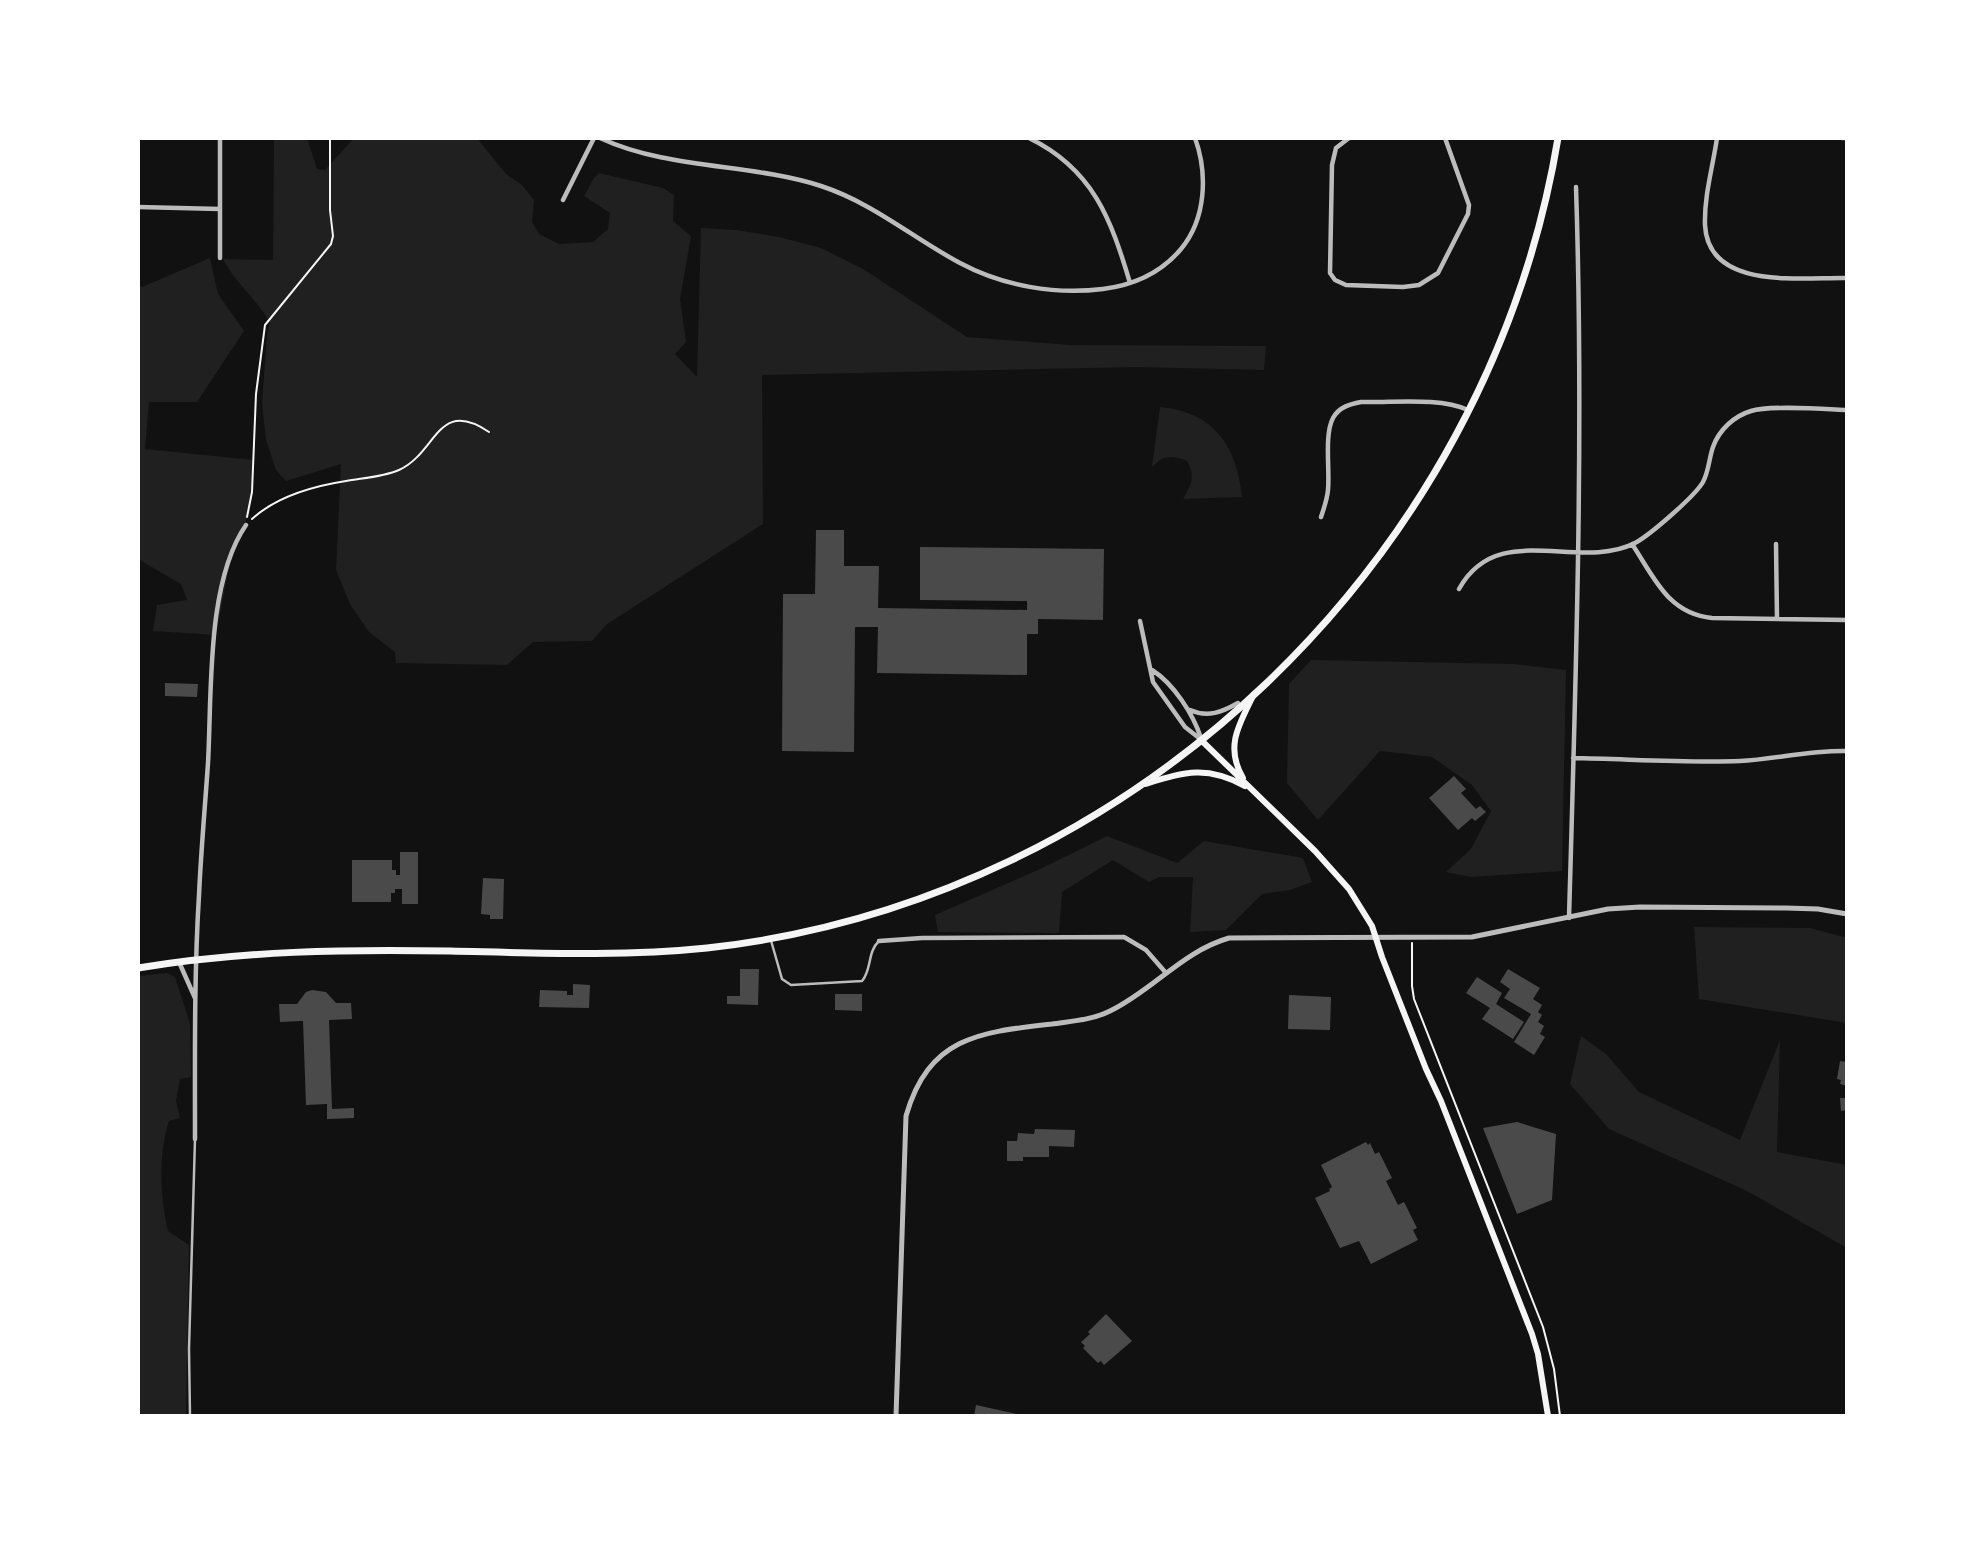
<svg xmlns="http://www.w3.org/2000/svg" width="1985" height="1554" viewBox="0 0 1985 1554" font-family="Ubuntu,sans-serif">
	<rect width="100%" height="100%" fill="#111"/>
	<path fill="#202020" d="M274,138H307L317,169L325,170L354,138H477L506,174L522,185L534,200L532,222L539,234L559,244L593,242L608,229L610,213L584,196L594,178L599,173L663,188L674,195L673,221L691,236L680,299L686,342L675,354L697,377L701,228L736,230L779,237L821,248L863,269L967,337L1070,345L1266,346L1264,370L1137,367L762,375L763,524L607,624L592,641L533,642L507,665L396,663L395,652L369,632L350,604L336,570L341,464L286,481L276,470L266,440L262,403L267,334L270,323C257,299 235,283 223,259L273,260Z
		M210,258L218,294L244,331L197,402H149L145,449L253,460L252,492L245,525L231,557L216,635L153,631L157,605L187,600L181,584L138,559V284L142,287Z
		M1160,407C1214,412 1237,446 1242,497L1183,499C1191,486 1196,475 1187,461C1173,455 1163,455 1152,467Z
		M1311,660L1514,664L1566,670L1562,871L1471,877L1446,872L1471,849L1491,811L1472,785L1432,757L1380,751L1318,820L1287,783L1289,684Z
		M1107,836L1177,863L1204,841L1303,858L1312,882L1290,890L1262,894L1226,930L1190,932L1193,877H1159L1149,882L1113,860L1062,892L1059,933L938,932L935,915L1038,870Z
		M1694,927L1810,928L1847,938V1023L1699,999Z
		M167,973L175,977L190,1024L191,1077L180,1079L176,1101L180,1118L169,1121C158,1155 160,1197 168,1231L189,1245L186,1416H138V976Z
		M1581,1036L1606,1054L1639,1092L1740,1140L1780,1040L1777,1152L1847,1165V1248L1747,1191L1609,1129L1570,1084Z"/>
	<path fill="#4a4a4a" d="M816,530H844V566H879L878,608L1027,610V601L920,600V547L1104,549L1103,620L1038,619V634H1027V675L877,673L878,627H855L854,752L782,751L783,594H815Z
		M165,683L198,684L197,697L165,696Z
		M1454,776L1466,789L1461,793L1476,809L1480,806L1486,812L1475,821L1472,818L1458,830L1429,798Z
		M400,852H418V904H402V889H395V893H391V902H352V860H392V870H396V875H400Z
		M483,878L504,879L503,919H490V915L481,914Z
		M740,969H759L758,1005L727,1004V996H740Z
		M1508,969L1540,988L1533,999L1542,1005L1538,1012L1542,1015L1538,1022L1544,1026L1540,1034L1545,1037L1534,1055L1514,1042L1531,1014L1504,998L1510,989L1500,982Z
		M1477,977L1502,993L1496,1004L1524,1022L1513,1039L1482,1019L1490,1008L1466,993Z
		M573,984L590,985L589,1008L539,1007L540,990L567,991V995H573Z
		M312,990L326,992L336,1003H351L352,1019L329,1020L332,1109L354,1108V1118L327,1119V1104L306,1105L303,1021L280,1022L279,1004H297L306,992Z
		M835,994H862V1011L835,1010Z
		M1289,995L1331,997L1330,1030L1288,1029Z
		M1840,1061L1847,1062V1086L1840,1084L1841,1080L1837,1079Z
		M1840,1098H1847V1110L1841,1111Z
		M1517,1122L1556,1134L1552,1200L1517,1214L1483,1128Z
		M1035,1129L1075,1130L1074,1147L1049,1146V1157H1023V1161H1007V1141H1017L1018,1133L1034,1134Z
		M1366,1142L1368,1145L1370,1143L1375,1154L1379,1152L1392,1178L1386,1181L1398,1205L1404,1202L1417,1228L1413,1230L1418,1240L1371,1264L1359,1241L1340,1248L1315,1198L1330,1191L1329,1189L1332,1187L1321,1165Z
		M1106,1314L1132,1341L1104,1365L1101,1361L1098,1363L1083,1348L1085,1346L1081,1342L1090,1334L1088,1332Z
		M976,1405L1022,1415V1416H974Z"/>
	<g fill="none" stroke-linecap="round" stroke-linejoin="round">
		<path stroke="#f5f5f5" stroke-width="2" d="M247,517L252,492L256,394L265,325L331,244L333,236L330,210V138
			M252,519C276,497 314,486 346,481C363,478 383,477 399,470C437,453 437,397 489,432
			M1412,943V986L1414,999L1543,1327L1554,1369L1560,1416"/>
		<path stroke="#bcbcbc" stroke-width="2.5" d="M770,937L782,979L791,985L862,981C872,970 867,952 879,941
			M190,1416L189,1349L195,1139"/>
		<path stroke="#bcbcbc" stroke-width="4.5" d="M600,138C669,170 750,163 821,186C873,203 913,238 960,263C1003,286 1055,295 1103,289C1134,285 1161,273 1181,249C1206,219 1208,174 1195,138
			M1029,138C1093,169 1111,219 1130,283
			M1349,138L1336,148L1332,165L1330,273L1335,280L1346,285L1403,287L1419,285L1438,273L1468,214L1469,205L1445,138
			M1717,138C1713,166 1704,196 1705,225C1708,291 1802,277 1847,278
			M1842,138H1847
			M563,200L594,138
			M138,207L220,209
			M220,258V138
			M1321,517C1324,508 1327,500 1328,490C1330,470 1324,435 1333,418C1339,407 1350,404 1361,402C1393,403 1439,397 1468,410
			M1632,544C1654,577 1668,614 1712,618L1847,620
			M1776,544L1777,619
			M1459,589C1498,519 1578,572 1635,543C1650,535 1695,496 1703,482C1709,471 1709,458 1713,447C1719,430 1734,416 1751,411C1770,405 1824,409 1847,410
			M1140,621L1153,682L1185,727L1199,738
			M1152,670C1174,684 1193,714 1201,738
			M1190,710C1208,718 1222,712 1238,703
			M1573,758C1629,759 1685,763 1740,761C1776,759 1810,750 1847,751
			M1569,918C1576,674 1584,430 1576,187
			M879,941L922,938L1124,937L1146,950L1166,973
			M179,962L195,998
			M195,1139C195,1058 194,976 199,895C201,851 205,807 208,763C212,693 206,583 246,525"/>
		<path stroke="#bcbcbc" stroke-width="5" d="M896,1416L906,1116C929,1036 981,1032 1052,1024C1072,1021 1092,1020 1110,1011C1152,991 1183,951 1229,938L1472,937L1608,909L1640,907L1786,908L1818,909L1847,914"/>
		<path stroke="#f5f5f5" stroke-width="6" d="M1201,740L1315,851L1349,889L1372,926L1382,957L1426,1069L1441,1101L1532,1334L1538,1354L1548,1416
			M1243,778C1224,746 1240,723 1254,694
			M1145,784C1185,772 1206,765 1245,786"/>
		<path stroke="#f5f5f5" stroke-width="7" d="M138,968C241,951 346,949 450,951C535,953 621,957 707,948C1133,901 1488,560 1558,138"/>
	</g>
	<rect width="1985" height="1554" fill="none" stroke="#ffffff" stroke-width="280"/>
</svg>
